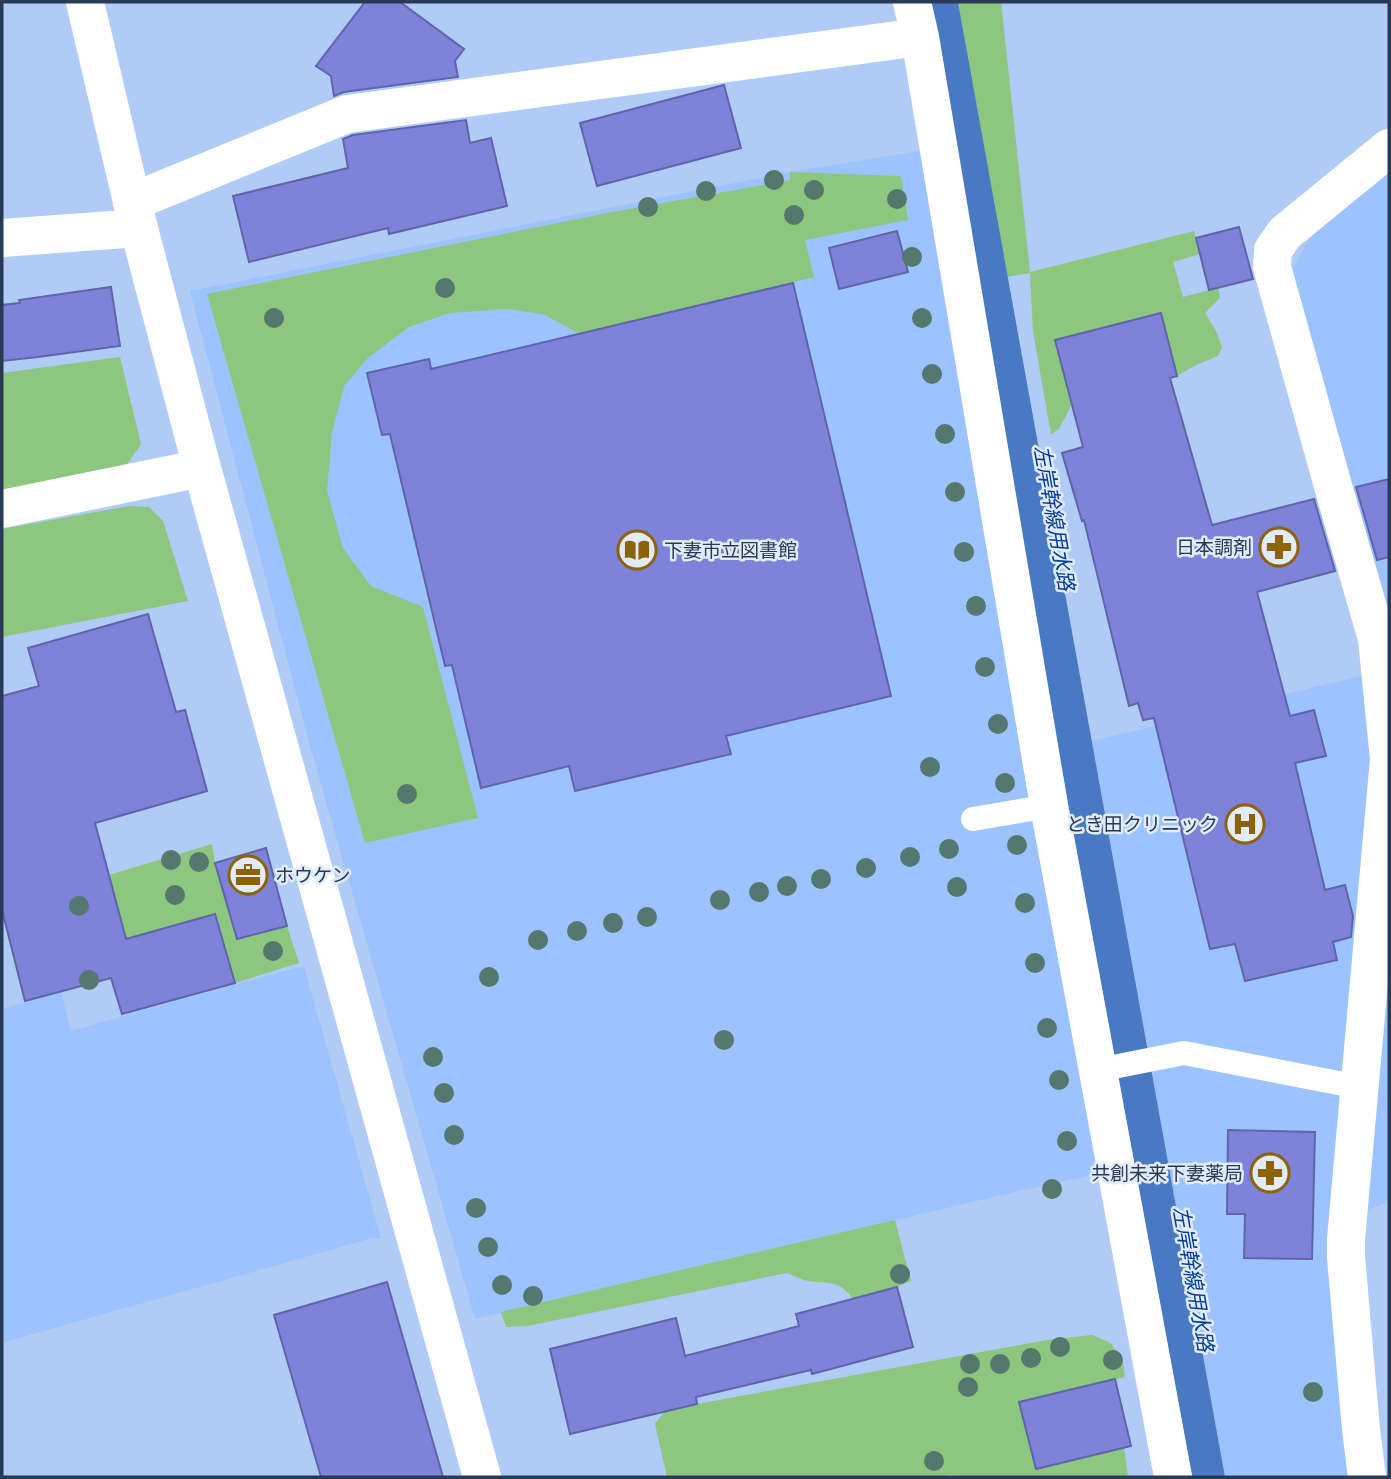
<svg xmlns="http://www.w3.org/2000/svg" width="1391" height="1479" viewBox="0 0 1391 1479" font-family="'Open Sans','Noto Sans JP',sans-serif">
	<rect width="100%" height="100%" fill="#b0cbf5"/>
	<path fill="#9dc3ff" d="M938,148L1116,1170L1028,1189L475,1319L310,746L190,291L790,172Z
		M1389,164V1202L1361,1212L1367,1477H1225L1092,741L1381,671L1358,568L1326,574L1250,594L1231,520L1335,493L1290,274L1313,232Z
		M304,967L381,1238L369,1239L2,1343V1009L61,991L71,1031L294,968Z"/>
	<path fill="#8dc67e" d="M958,2H1001L1030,272L1194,231L1200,254L1173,262L1183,297L1218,288L1220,298L1205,313L1216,331L1222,347L1218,356L1194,366L1177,376L1160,313L1055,340L1072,404L1059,429L1051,434L1033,332L1030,273L1007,277Z
		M790,172L901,176L908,220L805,240L814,277L580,334L543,314L507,309L450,313L409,327L368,358L344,386L332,433L327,491L343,548L371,586L423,607L478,818L365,843L207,294L602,214L790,180Z
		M120,357L141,444L128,463L115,471L2,495V373Z
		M129,506L149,507L163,521L188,601L2,637V529Z
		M212,844L215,863L227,901L287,926L299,963L235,983L215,914L102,946L69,887Z
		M895,1220L911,1281L897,1287L853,1299C836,1276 826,1286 804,1280C798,1278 793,1275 787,1273L527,1326L506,1327L501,1312Z
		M1092,1335L1111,1343L1123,1363L1125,1377L1020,1402L1036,1468L1124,1447L1128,1477H966L951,1475L941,1477H667L655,1424L664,1412L697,1404L1047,1340Z"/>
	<path fill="#4a79c4" d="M922,2H958L1225,1477H1192L964,238Z"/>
	<path fill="#7e83d9" stroke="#6064aa" stroke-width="2" d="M365,2H400L464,49L455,61L458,77L344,92L334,96L331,76L316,66Z
		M724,85L741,148L597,186L580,123Z
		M466,120L470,143L491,138L507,206L389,234L388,228L249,262L233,196L348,168L343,139L353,135Z
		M1239,227L1253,279L1209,290L1196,238Z
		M897,231L908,272L839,289L829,248Z
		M793,283L891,696L726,736L731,754L575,791L569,766L481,788L452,665L445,666L390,434L382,435L367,373L429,359L431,369Z
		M111,287L120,346L38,357L2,361V305L20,303L19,300Z
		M1161,313L1177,376L1170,378L1212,525L1314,499L1335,571L1257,592L1290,716L1314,710L1326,756L1295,763L1325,890L1345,885L1353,916L1351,937L1333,942L1337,960L1245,981L1235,944L1210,949L1154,718L1143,720L1138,703L1129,706L1084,520L1082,521L1062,453L1083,447L1055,340Z
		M1389,479V557L1377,560L1356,487Z
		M148,614L176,712L185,710L207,791L95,823L126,939L215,914L235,983L122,1014L111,978L25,1001L2,910V696L39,686L28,648Z
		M266,848L287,926L237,939L215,863Z
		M1228,1130L1315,1132L1312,1259L1244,1258L1245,1214H1227Z
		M387,1282L443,1477H321L274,1315Z
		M897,1287L913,1347L812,1374L811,1370L696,1397L697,1404L570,1434L550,1349L676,1318L685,1356L799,1326L796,1314Z
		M1115,1379L1131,1446L1036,1469L1019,1402Z"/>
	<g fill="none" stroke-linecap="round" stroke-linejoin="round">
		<path stroke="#fff" stroke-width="24" d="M973,819L1049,806
			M1098,1070L1184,1053L1359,1087"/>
		<path stroke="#fff" stroke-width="38" d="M912,2L920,37L1049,806L1173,1477
			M132,202L347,114L920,37
			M2,238L139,228
			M2,509L202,468
			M1367,1477L1361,1429L1346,1257V1239L1389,759L1377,639L1335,493L1272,267L1273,250L1285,233L1389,148"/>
		<path stroke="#fff" stroke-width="38" d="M85,2L132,202L202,468L482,1477"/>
	</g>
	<g fill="#54776e">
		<circle cx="774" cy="180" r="10"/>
		<circle cx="814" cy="190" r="10"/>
		<circle cx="706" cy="191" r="10"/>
		<circle cx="897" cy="199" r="10"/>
		<circle cx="648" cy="207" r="10"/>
		<circle cx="794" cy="215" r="10"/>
		<circle cx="912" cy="257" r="10"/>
		<circle cx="445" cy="288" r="10"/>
		<circle cx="274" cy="318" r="10"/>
		<circle cx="922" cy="318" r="10"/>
		<circle cx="932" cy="374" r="10"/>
		<circle cx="945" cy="434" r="10"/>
		<circle cx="955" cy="492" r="10"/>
		<circle cx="964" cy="552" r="10"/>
		<circle cx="976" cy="606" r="10"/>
		<circle cx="985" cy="667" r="10"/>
		<circle cx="998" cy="724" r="10"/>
		<circle cx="930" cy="767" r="10"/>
		<circle cx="1005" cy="783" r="10"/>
		<circle cx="407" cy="794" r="10"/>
		<circle cx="1017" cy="845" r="10"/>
		<circle cx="949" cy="849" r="10"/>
		<circle cx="910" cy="857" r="10"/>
		<circle cx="171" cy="860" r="10"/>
		<circle cx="199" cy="862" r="10"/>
		<circle cx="866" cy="868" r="10"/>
		<circle cx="821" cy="879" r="10"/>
		<circle cx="787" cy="886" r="10"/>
		<circle cx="957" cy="887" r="10"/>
		<circle cx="759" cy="892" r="10"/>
		<circle cx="175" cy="895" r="10"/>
		<circle cx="720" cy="900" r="10"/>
		<circle cx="1025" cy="903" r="10"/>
		<circle cx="79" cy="906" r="10"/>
		<circle cx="647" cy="917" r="10"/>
		<circle cx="613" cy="923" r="10"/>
		<circle cx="577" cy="931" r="10"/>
		<circle cx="538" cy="940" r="10"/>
		<circle cx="273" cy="951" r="10"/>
		<circle cx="1035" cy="963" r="10"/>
		<circle cx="489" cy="977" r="10"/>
		<circle cx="89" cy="980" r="10"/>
		<circle cx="1047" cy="1028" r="10"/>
		<circle cx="724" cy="1040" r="10"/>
		<circle cx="433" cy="1057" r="10"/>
		<circle cx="1059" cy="1080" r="10"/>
		<circle cx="444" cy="1093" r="10"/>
		<circle cx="454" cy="1135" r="10"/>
		<circle cx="1067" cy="1141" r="10"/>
		<circle cx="1052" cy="1189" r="10"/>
		<circle cx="476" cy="1208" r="10"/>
		<circle cx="488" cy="1247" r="10"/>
		<circle cx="900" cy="1274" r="10"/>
		<circle cx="502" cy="1285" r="10"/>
		<circle cx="533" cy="1296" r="10"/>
		<circle cx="1060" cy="1347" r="10"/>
		<circle cx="1031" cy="1358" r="10"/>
		<circle cx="1113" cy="1360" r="10"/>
		<circle cx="970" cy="1364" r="10"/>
		<circle cx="1000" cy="1364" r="10"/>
		<circle cx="968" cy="1387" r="10"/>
		<circle cx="1313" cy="1392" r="10"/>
		<circle cx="934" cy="1461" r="10"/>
	</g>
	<defs>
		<g id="pharmacy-ring" transform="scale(2.0125)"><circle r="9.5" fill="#e2ebf9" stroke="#8d6307" stroke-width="1.5"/><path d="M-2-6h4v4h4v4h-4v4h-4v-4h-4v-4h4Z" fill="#8d6307"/></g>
		<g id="library-ring" transform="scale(2.0125)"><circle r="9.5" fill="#e2ebf9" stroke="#8d6307" stroke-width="1.5"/><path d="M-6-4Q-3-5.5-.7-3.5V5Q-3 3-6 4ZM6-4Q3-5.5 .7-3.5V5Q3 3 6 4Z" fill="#8d6307"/></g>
		<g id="hospital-ring" transform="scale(2.0125)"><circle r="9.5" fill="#e2ebf9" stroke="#8d6307" stroke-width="1.5"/><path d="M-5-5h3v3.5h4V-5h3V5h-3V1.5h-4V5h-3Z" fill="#8d6307"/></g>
		<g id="office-ring" transform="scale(2.0125)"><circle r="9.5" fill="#e2ebf9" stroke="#8d6307" stroke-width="1.5"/><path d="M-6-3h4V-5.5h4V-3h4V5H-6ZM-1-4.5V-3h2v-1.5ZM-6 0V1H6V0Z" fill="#8d6307"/></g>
	</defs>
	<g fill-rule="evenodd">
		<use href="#pharmacy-ring" x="1279" y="547"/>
		<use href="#library-ring" x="637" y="550"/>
		<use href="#hospital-ring" x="1245" y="824"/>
		<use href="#office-ring" x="248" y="875"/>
		<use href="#pharmacy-ring" x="1270" y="1173"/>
	</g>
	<g text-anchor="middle" stroke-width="5" stroke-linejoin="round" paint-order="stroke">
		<g font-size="19" fill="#283a56" stroke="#e2ebf9" text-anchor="end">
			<text x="1252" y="554">日本調剤</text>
			<text x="664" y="557" text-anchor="start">下妻市立図書館</text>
			<text x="1218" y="831">とき田クリニック</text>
			<text x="275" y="882" text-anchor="start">ホウケン</text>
			<text x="1243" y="1180">共創未来下妻薬局</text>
		</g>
		<g font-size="21" font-style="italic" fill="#003e97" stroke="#e2ebf9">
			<text transform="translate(1054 518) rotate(80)" y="7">左岸幹線用水路</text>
			<text transform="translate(1193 1279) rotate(80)" y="7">左岸幹線用水路</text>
		</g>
	</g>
	<rect width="1391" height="1479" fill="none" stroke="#283a56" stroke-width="7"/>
</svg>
